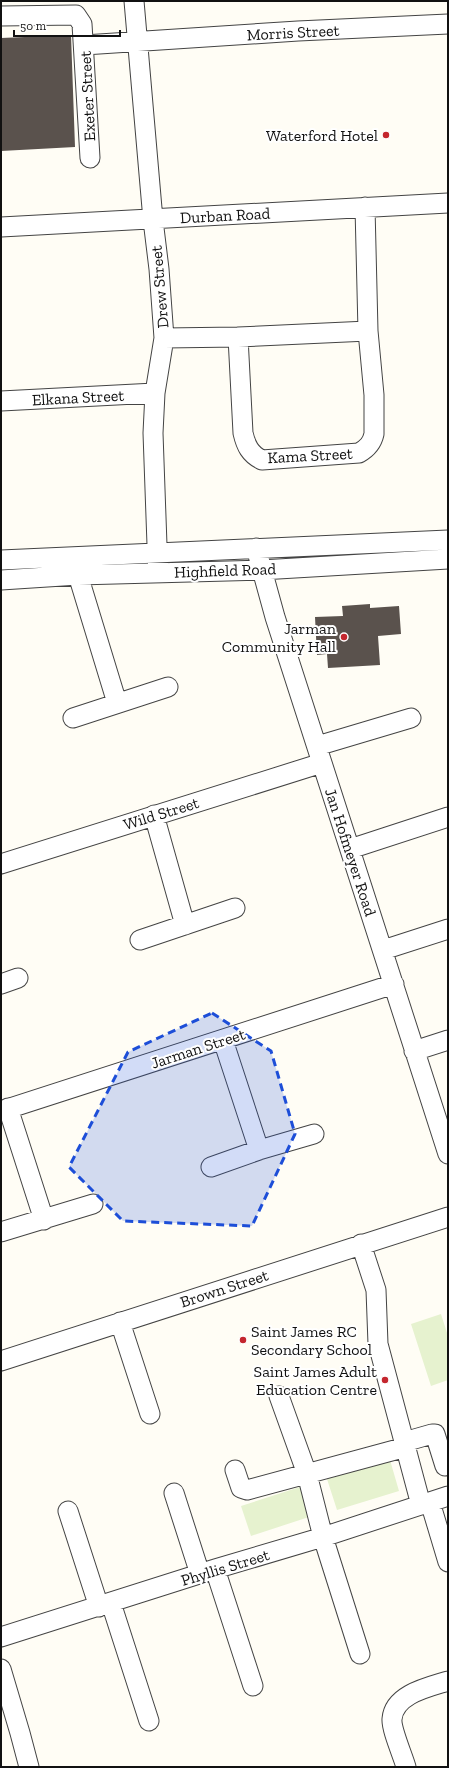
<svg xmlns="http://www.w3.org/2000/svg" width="449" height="1768" viewBox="0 0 449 1768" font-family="'Zilla Slab',serif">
	<rect width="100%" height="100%" fill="#fffdf5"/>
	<path fill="#e6f2cf" d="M441,1314L448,1336V1380L431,1386L411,1324Z
		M390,1460L399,1491L337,1510L327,1479Z
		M303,1486L312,1516L251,1536L241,1506Z"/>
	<path fill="#5a524d" d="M71,35L75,147L1,151V38Z
		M370,604V608L399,606L401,634L378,636L380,665L328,668L327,654L317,655L315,617L343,616L342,606Z"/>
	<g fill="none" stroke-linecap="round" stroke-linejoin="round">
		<g stroke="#444" stroke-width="21">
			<path id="minor" d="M134,1L153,220L159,269L164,338L155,393L153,433L158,573
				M1,16L76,15L82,24L90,158
				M84,45L298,31L448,24
				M1,227L448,203
				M238,337L243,433C246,446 250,454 262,460L359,453C368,448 372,443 374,434V395L368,331L365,207
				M164,338L238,337L368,331
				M1,401L155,393
				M256,548L275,617L448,1154
				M1,560L448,540
				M78,575L117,703
				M1,580L78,575L261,570L448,559
				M73,718L168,687
				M317,746L411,718
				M154,815L185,925
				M350,849L448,817
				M1,864L322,763
				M140,940L235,908
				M383,950L448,929
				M1,984L18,978
				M223,1040L259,1150
				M414,1051L448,1040
				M8,1108L44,1220
				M1,1111L394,984
				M211,1167L259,1150L314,1134
				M1,1232L93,1204
				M361,1244L376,1290L378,1344L421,1505
				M120,1322L150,1414
				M1,1361L448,1217
				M279,1396L307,1474L323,1537L360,1654
				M404,1442L432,1434H435L445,1466
				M235,1470L241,1488L247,1490L406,1447
				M174,1493L200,1574
				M430,1502L448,1562
				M68,1511L99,1607
				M215,1569L253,1686
				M111,1603L149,1721
				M1,1637L215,1569L323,1537L448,1496
				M1,1669L20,1733L29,1767
				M406,1767C403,1756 391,1729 392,1719C394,1694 429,1687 448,1681"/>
		</g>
		<use href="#minor" stroke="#fff" stroke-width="19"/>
	</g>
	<path fill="#1d4ed8" fill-opacity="0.2" stroke="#1d4ed8" stroke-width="3" stroke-dasharray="8 5" stroke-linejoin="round" d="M212,1013L271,1051L295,1134L252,1226L123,1221L69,1167L128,1052Z"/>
	<g fill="#c4262e" stroke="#fff" stroke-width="1.5">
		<circle cx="386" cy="135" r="4"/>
		<circle cx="344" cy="637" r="4"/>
		<circle cx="243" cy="1340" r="4"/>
		<circle cx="385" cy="1380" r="4"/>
	</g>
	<g text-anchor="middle" stroke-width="4" stroke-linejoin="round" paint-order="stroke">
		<g font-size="16" fill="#111" stroke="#fff">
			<text transform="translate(293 32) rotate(-3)" y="6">Morris Street</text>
			<text transform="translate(87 96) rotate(-93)" y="6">Exeter Street</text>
			<text transform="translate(225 215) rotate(-3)" y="6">Durban Road</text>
			<text transform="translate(159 287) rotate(-95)" y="6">Drew Street</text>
			<text transform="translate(78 397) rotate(-3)" y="6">Elkana Street</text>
			<text transform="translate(310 455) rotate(-3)" y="6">Kama Street</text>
			<text transform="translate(225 570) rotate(-2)" y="6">Highfield Road</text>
			<text transform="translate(161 813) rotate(-17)" y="6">Wild Street</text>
			<text transform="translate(351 852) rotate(72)" y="6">Jan Hofmeyer Road</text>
			<text transform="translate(198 1048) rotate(-18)" y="6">Jarman Street</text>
			<text transform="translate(224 1288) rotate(-18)" y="6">Brown Street</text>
			<text transform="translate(225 1567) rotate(-17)" y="6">Phyllis Street</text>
		</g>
		<g font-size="16" fill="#111" stroke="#fff" text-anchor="end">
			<text x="378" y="141">Waterford Hotel</text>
			<text x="336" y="634">Jarman<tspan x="336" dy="18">Community Hall</tspan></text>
			<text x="251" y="1337" text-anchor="start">Saint James RC<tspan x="251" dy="18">Secondary School</tspan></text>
			<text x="377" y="1377">Saint James Adult<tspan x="377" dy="18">Education Centre</tspan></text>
		</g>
	</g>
	<rect width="449" height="1768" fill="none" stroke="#111111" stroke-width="4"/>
	<path d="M14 30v6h106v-6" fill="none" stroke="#111111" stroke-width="2"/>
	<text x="20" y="30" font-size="12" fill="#111111" stroke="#ffffff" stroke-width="3" paint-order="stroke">50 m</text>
</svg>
